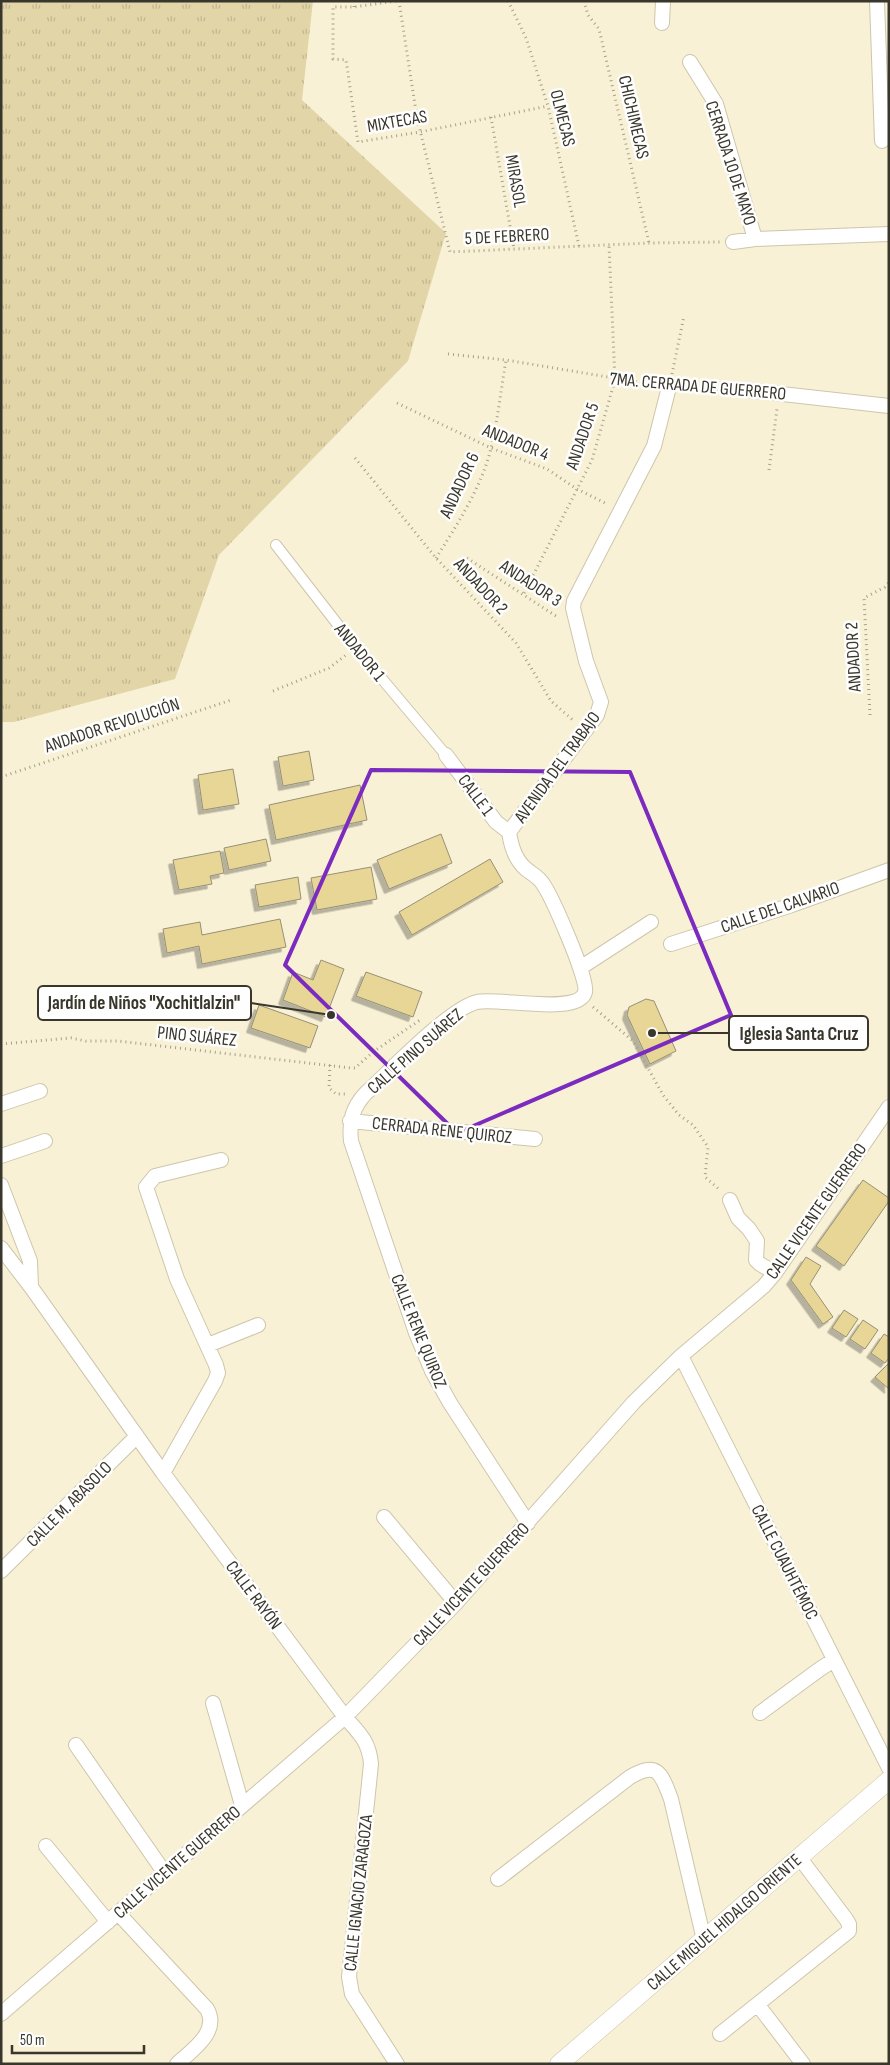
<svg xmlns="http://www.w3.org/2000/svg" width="890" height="2065" viewBox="0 0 890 2065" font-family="'Sofia Sans Condensed',sans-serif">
	<defs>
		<pattern id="grass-tufts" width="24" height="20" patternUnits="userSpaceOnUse" patternTransform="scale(1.25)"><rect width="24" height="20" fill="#e2d5a8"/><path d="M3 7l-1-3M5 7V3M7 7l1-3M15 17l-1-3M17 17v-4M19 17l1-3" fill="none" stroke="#c3b791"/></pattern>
		<filter id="shadow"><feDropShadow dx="-4.5" dy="4.5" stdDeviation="0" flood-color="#0004"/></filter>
	</defs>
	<rect width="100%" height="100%" fill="#f8f1d6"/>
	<path fill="url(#grass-tufts)" d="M1,1H313L302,100L446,233L408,361L219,555L175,679L14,722H1Z"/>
	<path fill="#e8d697" stroke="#969077" filter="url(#shadow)" d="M309,751L314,780L283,786L278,757Z
		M233,769L239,804L203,810L198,775Z
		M360,785L367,820L276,840L269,805Z
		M441,834L452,863L389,889L377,860Z
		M266,839L271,861L229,870L224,848Z
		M220,851L224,873L210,876L212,884L179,890L173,860Z
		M490,859L503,882L412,935L399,912Z
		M371,867L377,899L317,910L311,878Z
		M298,877L301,899L259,907L255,885Z
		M280,919L286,947L202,964L199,946L167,953L163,929L200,922L202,935Z
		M321,960L344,969L326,1017L283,1000L293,972L313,980Z
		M366,972L422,992L413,1017L356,996Z
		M646,999L654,1001L676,1051L650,1064L627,1015L629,1007Z
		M259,1005L318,1026L310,1048L251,1028Z
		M863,1180L889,1198V1201L844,1266L816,1246Z
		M806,1257L821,1266L810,1284L833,1317L823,1324L791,1280Z
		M844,1310L858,1319L846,1337L832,1328Z
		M863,1320L878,1330L865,1349L850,1339Z
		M884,1334L889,1337V1358L885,1363L871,1353Z
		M889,1363V1389L875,1377Z"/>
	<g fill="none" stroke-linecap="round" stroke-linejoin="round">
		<g stroke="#cdc6ab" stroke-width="12">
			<path id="pedestrian" d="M276,545L356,648L446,755"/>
		</g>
		<g stroke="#cdc6ab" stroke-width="16">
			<path id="minor" d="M877,1L882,141
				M662,23L663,1
				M690,62L716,104L755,239
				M733,242L755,239L889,234
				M746,390L889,406
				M446,755L496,822L509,832
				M671,944L792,905L889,870
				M580,968L651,922
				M1,1104L40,1091
				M350,1121L535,1139
				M1,1156L45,1141
				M1,1185L30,1261L31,1287
				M730,1200L738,1218L749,1229L757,1241L756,1260L760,1264L775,1273
				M1,1248L31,1287L163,1473L345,1717C359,1733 369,1741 371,1764L349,1977L352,1994L397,2064
				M208,1345L258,1325
				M681,1356L889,1768
				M163,1473L215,1381L218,1373L216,1365L177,1279L146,1187L155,1176L221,1160
				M384,1517L456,1603
				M528,1523L450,1403L432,1371L416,1333L351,1141C349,1121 352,1108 366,1093C389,1072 450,1008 477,1002C497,997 579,1016 585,992C589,980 552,897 543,884C539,877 532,874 526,869C515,860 511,846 509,832L585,731L597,715L601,702L586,661L573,608L574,601L654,446L669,387
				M1,1571L137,1436
				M213,1703L242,1805
				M760,1713L820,1669L834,1660
				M76,1745L164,1872
				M46,1846L108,1922
				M498,1879L630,1777C658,1761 661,1773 671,1799L704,1940
				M118,1913L207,2009C220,2032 192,2050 177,2064
				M758,2005L803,2064
				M1,2014L345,1717L456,1603L634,1402L681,1356L764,1286L775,1273L889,1107
				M720,2034L849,1931V1924L846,1919L799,1857"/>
		</g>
		<g stroke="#cdc6ab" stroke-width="19">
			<path id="tertiary" d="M559,2064L889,1780"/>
		</g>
		<path stroke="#a5a08c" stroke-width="3" stroke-dasharray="1 4" stroke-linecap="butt" d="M396,1L354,7H333V59L346,60L358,142L420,132L548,106
			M399,1L417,118L450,252L649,243L720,242
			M508,1L526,38L548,106L579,246
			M584,1L588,15L599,29L649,243
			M354,7V1
			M491,117L514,249
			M448,354L506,360L656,385
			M672,374L684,316
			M682,388L733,390
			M397,403L491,448L547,469L577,489L607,504
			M355,458L436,558L516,643L551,701L574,721
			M769,470L777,409
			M436,558C456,527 483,484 491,448C498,419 501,389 506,360
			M467,558L559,618
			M524,593L592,460L615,380L609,245
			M273,691L329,668L346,655
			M870,715L864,598L885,587L889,582
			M1,777L231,700
			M593,1007L633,1041L663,1095L679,1115L693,1125L708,1147L705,1177L720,1190
			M1,1044L71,1038L86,1041H118L351,1068H355L373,1052L420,1020
			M330,1065L329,1088L336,1094H345"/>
		<use href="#pedestrian" stroke="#fff" stroke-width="10"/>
		<use href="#minor" stroke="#fff" stroke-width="14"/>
		<use href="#tertiary" stroke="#fff" stroke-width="18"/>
	</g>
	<path fill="none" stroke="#7b2cbf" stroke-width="4" stroke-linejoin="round" d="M371,770L630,772L731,1015L457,1133L285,965Z"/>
	<g text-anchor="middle" stroke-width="5" stroke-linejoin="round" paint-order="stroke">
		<g font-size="18" fill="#39362b" stroke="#fefefe">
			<text transform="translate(634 117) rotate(77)" y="6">CHICHIMECAS</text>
			<text transform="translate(563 118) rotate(76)" y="6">OLMECAS</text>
			<text transform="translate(397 121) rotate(-10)" y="6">MIXTECAS</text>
			<text transform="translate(731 163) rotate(72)" y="6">CERRADA 10 DE MAYO</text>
			<text transform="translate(516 181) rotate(80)" y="6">MIRASOL</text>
			<text transform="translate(507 236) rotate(-3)" y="6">5 DE FEBRERO</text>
			<text transform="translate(698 386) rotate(5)" y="6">7MA. CERRADA DE GUERRERO</text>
			<text transform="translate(582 436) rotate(-71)" y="6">ANDADOR 5</text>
			<text transform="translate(516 442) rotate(22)" y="6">ANDADOR 4</text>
			<text transform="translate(459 485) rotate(-65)" y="6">ANDADOR 6</text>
			<text transform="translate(531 583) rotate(33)" y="6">ANDADOR 3</text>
			<text transform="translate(481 586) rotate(47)" y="6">ANDADOR 2</text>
			<text transform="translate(360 652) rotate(51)" y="6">ANDADOR 1</text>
			<text transform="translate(853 657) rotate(-93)" y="6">ANDADOR 2</text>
			<text transform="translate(112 725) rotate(-18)" y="6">ANDADOR REVOLUCIÓN</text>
			<text transform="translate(557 767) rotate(-54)" y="6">AVENIDA DEL TRABAJO</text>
			<text transform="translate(476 795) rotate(53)" y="6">CALLE 1</text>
			<text transform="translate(780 907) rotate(-19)" y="6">CALLE DEL CALVARIO</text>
			<text transform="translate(197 1036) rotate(6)" y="6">PINO SUÁREZ</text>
			<text transform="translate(415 1051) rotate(-41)" y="6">CALLE PINO SUÁREZ</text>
			<text transform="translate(442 1130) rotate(6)" y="6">CERRADA RENE QUIROZ</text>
			<text transform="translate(816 1211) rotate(-55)" y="6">CALLE VICENTE GUERRERO</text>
			<text transform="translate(419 1331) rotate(68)" y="6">CALLE RENE QUIROZ</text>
			<text transform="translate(69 1504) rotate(-45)" y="6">CALLE M. ABASOLO</text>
			<text transform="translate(785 1562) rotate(63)" y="6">CALLE CUAUHTÉMOC</text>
			<text transform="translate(471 1584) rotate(-47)" y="6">CALLE VICENTE GUERRERO</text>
			<text transform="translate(254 1595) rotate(53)" y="6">CALLE RAYÓN</text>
			<text transform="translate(177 1862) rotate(-41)" y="6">CALLE VICENTE GUERRERO</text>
			<text transform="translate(358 1893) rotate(-84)" y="6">CALLE IGNACIO ZARAGOZA</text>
			<text transform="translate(724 1922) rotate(-41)" y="6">CALLE MIGUEL HIDALGO ORIENTE</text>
		</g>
	</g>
	<path fill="none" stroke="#39362b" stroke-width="2" d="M331 1015L251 1003M652 1033L729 1033"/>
	<g fill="#39362b" stroke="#fefefe" stroke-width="2">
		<circle cx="331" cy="1015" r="5"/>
		<circle cx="652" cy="1033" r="5"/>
	</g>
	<g fill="#fefefe" stroke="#39362b" stroke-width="2">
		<rect x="38" y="986" width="213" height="34" rx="5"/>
		<rect x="729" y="1016" width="139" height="34" rx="5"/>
	</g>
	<g font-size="19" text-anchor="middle" font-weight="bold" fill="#39362b">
		<text x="144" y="1009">Jardín de Niños "Xochitlalzin"</text>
		<text x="799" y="1040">Iglesia Santa Cruz</text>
	</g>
	<rect width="890" height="2065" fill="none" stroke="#39362b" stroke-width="5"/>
	<path d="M12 2045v8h132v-8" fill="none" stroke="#39362b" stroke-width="2.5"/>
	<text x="20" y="2045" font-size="15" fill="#39362b" stroke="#fefefe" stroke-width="4" paint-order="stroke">50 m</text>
</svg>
